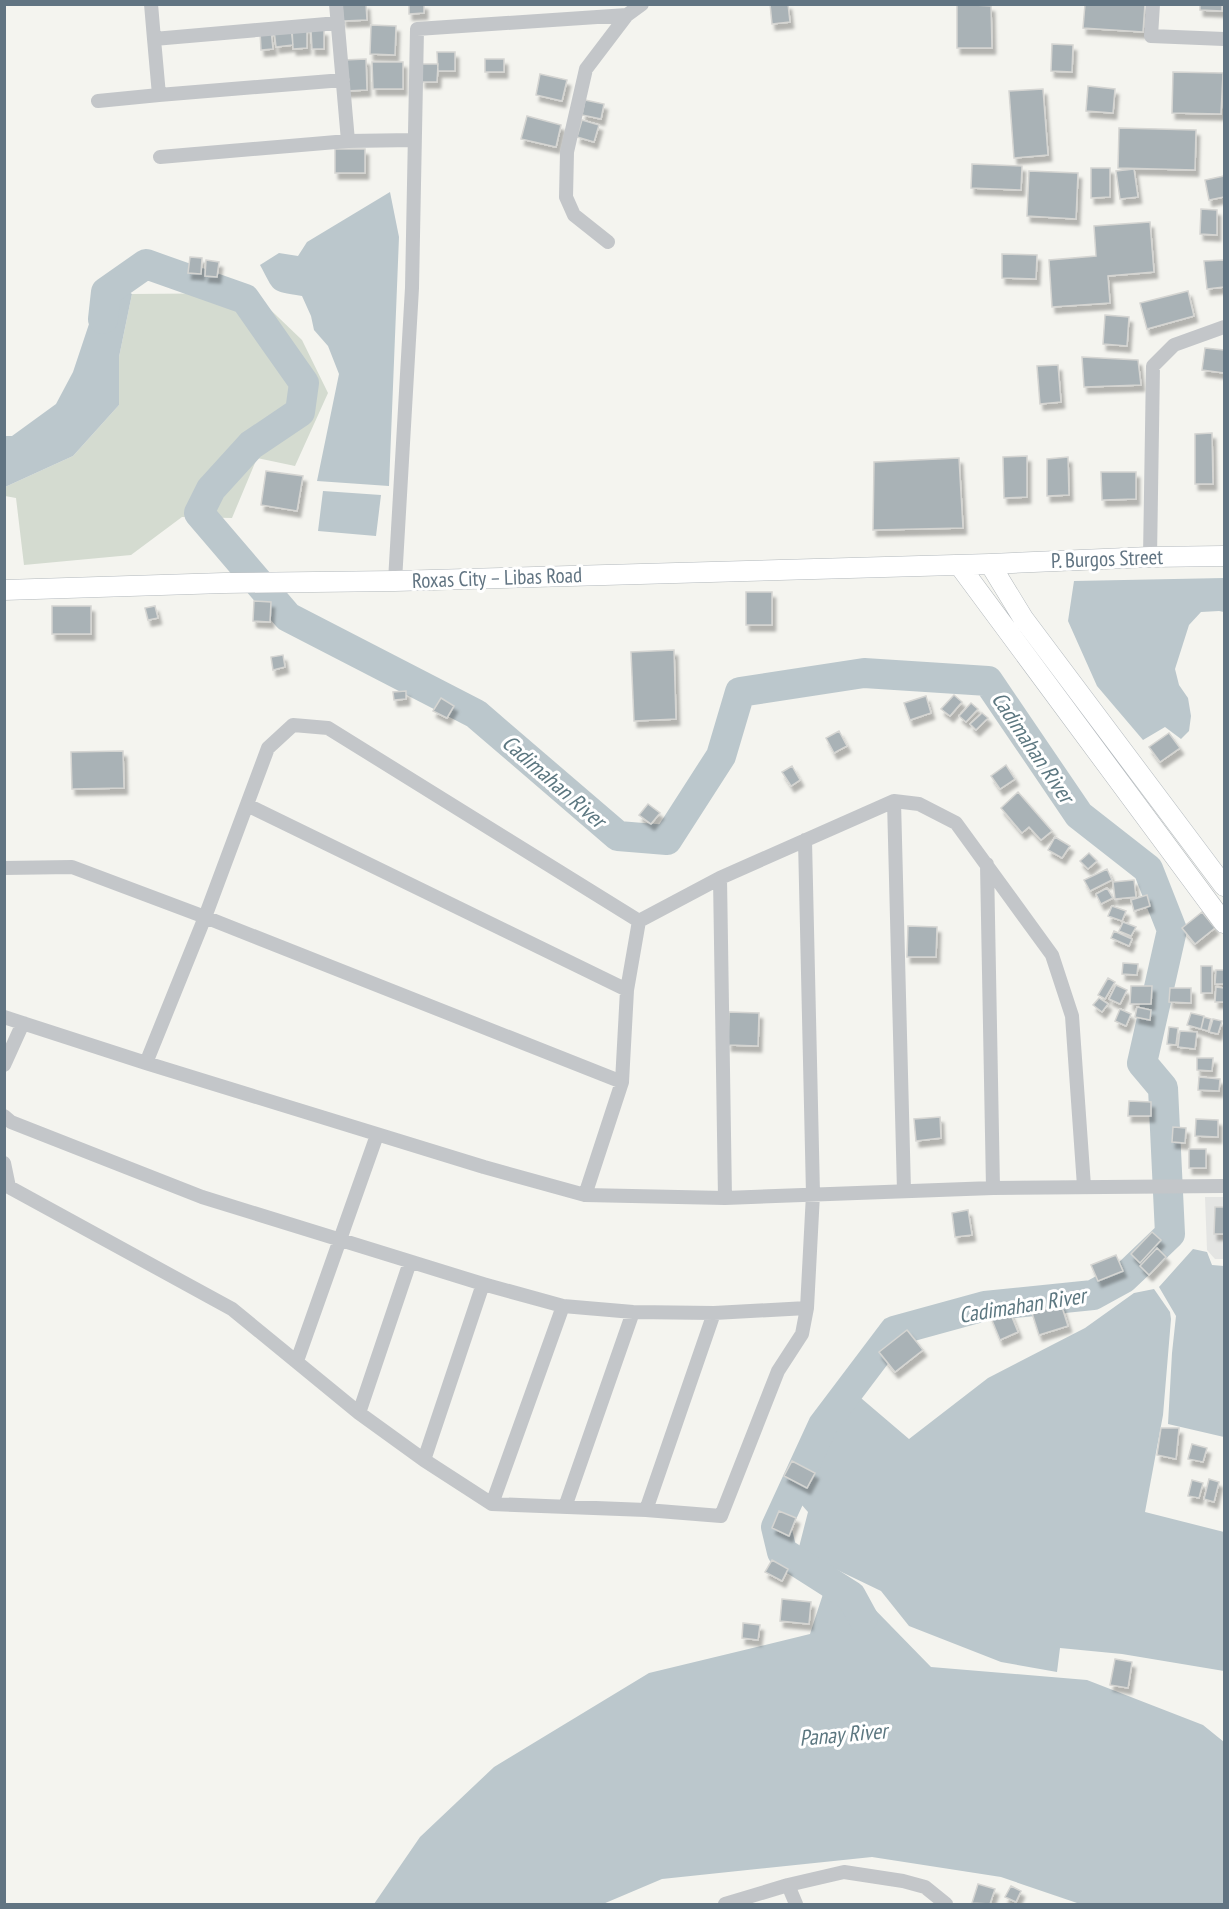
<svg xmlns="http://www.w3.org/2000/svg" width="1229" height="1909" viewBox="0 0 1229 1909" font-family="'PT Sans Narrow',sans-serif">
	<defs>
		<filter id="shadow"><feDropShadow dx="3.5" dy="6" stdDeviation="1.5" flood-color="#0004"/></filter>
	</defs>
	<rect width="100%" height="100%" fill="#f4f4ef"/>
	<path fill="#e4e5e3" d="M1205,1197H1224V1259H1215L1207,1250Z"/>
	<path fill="#d4dbd0" d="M253,293L302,340L328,393L295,466L257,458L232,518L182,517L131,555L24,565L16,498L5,496V487L73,456L119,405V357L132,294Z"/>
	<path fill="#bbc7cc" d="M390,192L399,237L389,486L317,481L339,374L328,346L314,330L311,316L302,296C269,291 275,292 260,265L279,253L298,256L307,242Z
		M108,278L132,294L119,357V405L73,456L5,487V436H12L56,404L73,372L92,315Z
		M323,491L381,495L376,536L318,531Z
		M1224,578V612L1219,611L1201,612L1189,625L1175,669L1179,685L1188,698L1191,716L1189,731L1181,739L1165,727L1143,740L1097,686L1068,621L1074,581Z
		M1193,1249L1207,1252L1212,1265L1224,1266V1437L1168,1424L1172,1353L1176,1316L1159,1287Z
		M1154,1289L1170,1312L1171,1319L1163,1415L1145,1512L1224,1532V1671L1122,1654L1060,1648L1057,1672L1001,1662L909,1626L881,1591L798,1551L808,1512C805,1508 798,1502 797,1497C788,1474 835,1407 848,1387L909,1439L988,1378L1085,1328L1134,1293Z
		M850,1584L931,1667L1087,1680L1203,1725L1224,1742V1904H1080L1001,1877L872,1857L662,1879L603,1904H374L420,1837L494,1767L649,1673L810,1634L824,1591Z"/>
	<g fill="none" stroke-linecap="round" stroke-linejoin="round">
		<path stroke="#bbc7cc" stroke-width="30" d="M103,319L106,292L146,264L245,299L304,383L300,412L251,445L211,489L199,513L288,617L476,714L618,836L667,840L721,756L740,692L864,673L988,681L1079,815L1148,869L1172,930L1142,1063L1163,1088L1170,1234L1124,1278L1093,1295L985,1306L894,1331L823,1425L776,1527L782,1552L851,1596L863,1618"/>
	</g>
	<path fill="#a9b2b6" stroke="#d5d5d2" stroke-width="1.5" filter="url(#shadow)" d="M342,4H366L367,20L343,21Z
		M409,4H424V13L409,14Z
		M770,4H788L790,22L772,24Z
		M957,4L991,6L992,48H957Z
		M1085,4H1145L1143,32L1083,28Z
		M1200,4H1222V11L1200,10Z
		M371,25L396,26L395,55L370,54Z
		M307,27V48L293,49L292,28Z
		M291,28L293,45L276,47L274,30Z
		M271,30L273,49L261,50L260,31Z
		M311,30H324V49H312Z
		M1052,44L1073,45L1072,72L1051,71Z
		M437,52H455V71H438Z
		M366,59L367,90L345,91L343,60Z
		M485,59H504V72H485Z
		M372,62H403V89H373Z
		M422,64H438L437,82H422Z
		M1173,72L1223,73L1221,114L1172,113Z
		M540,74L567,80L562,101L536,95Z
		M1088,86L1115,89L1113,113L1086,111Z
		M1043,89L1048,155L1014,158L1009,91Z
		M585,100L604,104L601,119L582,115Z
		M527,116L561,125L556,147L521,139Z
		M582,120L599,125L594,142L577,137Z
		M1119,128L1196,130L1195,170L1118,168Z
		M335,149H365V173H335Z
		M972,164L1022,166L1021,190L971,188Z
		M1091,168H1110V197L1091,198Z
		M1134,169L1138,197L1120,199L1116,171Z
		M1029,171L1078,173L1076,219L1027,216Z
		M1224,176V197L1209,200L1205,180Z
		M1201,209L1217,210V235L1200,234Z
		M1150,222L1154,272L1108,276L1110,303L1052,307L1049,260L1096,256L1094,226Z
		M1002,254L1037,255L1036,279L1002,278Z
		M190,257L202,258L201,274L188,273Z
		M206,260L219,262L217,277L205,276Z
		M1224,260V287L1207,289L1204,261Z
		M1188,291L1194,316L1147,329L1140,303Z
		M1105,315L1129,317L1127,346L1103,344Z
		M1205,348L1224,350V373L1202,370Z
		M1082,357L1138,360L1141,385L1084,387Z
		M1058,365L1061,402L1040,404L1037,366Z
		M1212,433L1213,484H1195V434Z
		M1027,456V497L1004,498L1003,457Z
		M1068,457L1069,495L1047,496V459Z
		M959,458L963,528L873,530L874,462Z
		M266,471L303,476L297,511L261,505Z
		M1101,472H1136V499L1102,500Z
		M746,592H772V625H746Z
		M254,601L271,602L270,622L253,621Z
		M52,606H91V634H52Z
		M155,606L158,618L148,620L145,608Z
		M674,650L676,719L634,721L631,652Z
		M283,655L285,667L273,670L271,657Z
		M406,691V699L394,700L393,692Z
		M954,695L962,702L950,716L941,709Z
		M926,696L931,713L910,720L904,703Z
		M441,698L454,706L447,718L433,711Z
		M971,703L978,709L966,722L959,716Z
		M982,713L988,718L976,730L970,724Z
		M839,731L847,746L834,753L826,738Z
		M1169,733L1180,748L1160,762L1149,747Z
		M123,751L124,788L72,789L71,752Z
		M1006,765L1015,779L1000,789L991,776Z
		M792,766L800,780L791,786L782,772Z
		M1018,792L1052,831L1041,840L1029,827L1022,833L1001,808Z
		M648,804L660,813L651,824L639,815Z
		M1055,837L1070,846L1062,858L1048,850Z
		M1089,853L1097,861L1088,869L1080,861Z
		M1107,869L1112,880L1090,891L1084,880Z
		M1134,880L1136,897L1115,899L1113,882Z
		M1107,888L1113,898L1101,904L1096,894Z
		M1147,895L1150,906L1134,911L1131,900Z
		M1112,906L1126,911L1122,921L1108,916Z
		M1202,912L1215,928L1195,944L1182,928Z
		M1123,922L1136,927L1131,936L1119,931Z
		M908,926L937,927L936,957H907Z
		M1114,931L1132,939L1129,946L1111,938Z
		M1123,963L1138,964L1137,975L1122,974Z
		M1201,966H1212V993H1201Z
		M1216,970H1224V984H1215Z
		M1108,978L1115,982L1105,999L1098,995Z
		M1116,985L1127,990L1120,1004L1109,999Z
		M1131,986H1152L1151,1004H1130Z
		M1216,987L1224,988V1002H1215Z
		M1170,988H1191V1003L1169,1002Z
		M1099,998L1108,1004L1102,1012L1093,1005Z
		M1137,1007L1151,1010L1150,1020L1135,1017Z
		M1120,1009L1131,1014L1126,1026L1115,1021Z
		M729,1012L759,1013L758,1046L728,1045Z
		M1191,1013L1204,1016L1201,1029L1187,1025Z
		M1204,1017L1211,1019L1208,1031L1201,1029Z
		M1213,1019L1222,1021L1218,1034L1209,1032Z
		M1169,1027L1178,1028L1176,1045L1167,1044Z
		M1180,1031L1197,1032L1195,1049L1178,1047Z
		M1197,1058H1213L1212,1071L1197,1070Z
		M1199,1077L1220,1079L1219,1091L1198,1090Z
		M1129,1101L1151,1102V1116H1128Z
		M940,1117L941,1138L916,1141L914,1119Z
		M1196,1119L1218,1120V1137L1195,1136Z
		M1173,1127L1186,1128L1185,1143L1172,1142Z
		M1189,1149H1206V1168H1189Z
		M1215,1207H1224V1234H1214Z
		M968,1210L972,1235L955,1237L952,1213Z
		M1152,1232L1161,1240L1140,1263L1131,1254Z
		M1157,1248L1166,1257L1149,1275L1140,1266Z
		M1116,1255L1123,1271L1098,1281L1091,1265Z
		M1061,1304L1068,1326L1039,1335L1032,1313Z
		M1007,1305L1018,1332L1000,1340L989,1313Z
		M907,1330L923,1350L895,1372L879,1352Z
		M1161,1428H1179L1176,1459L1157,1455Z
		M1192,1444L1207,1448L1203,1462L1188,1459Z
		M792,1461L815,1473L807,1488L784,1476Z
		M1209,1479L1219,1482L1214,1502L1204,1499Z
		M1192,1480L1203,1483L1199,1498L1188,1496Z
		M779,1511L796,1518L789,1536L772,1528Z
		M772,1560L788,1569L782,1581L765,1572Z
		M782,1599L811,1602L809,1624L780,1621Z
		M743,1623L760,1625L758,1640L742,1638Z
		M1115,1659L1132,1662L1128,1688L1110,1685Z
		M978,1884L995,1889L990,1904L972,1903Z
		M1011,1886L1021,1891L1016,1902L1005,1897Z"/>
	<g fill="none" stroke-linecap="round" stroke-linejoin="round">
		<g stroke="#b2b8bc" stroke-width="21">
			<path id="secondary" d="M990,564L1023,618L1224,886
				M959,565L1224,923
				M4,590L224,583L395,581L990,564L1150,557L1224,556"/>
		</g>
		<path stroke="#c3c6c9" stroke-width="14" d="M151,4L154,39
			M336,4L348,141
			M1153,4L1151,36L1224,39
			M159,95L343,80
			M98,101L159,95L154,39L338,23
			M160,157L348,141L414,140
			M608,242L574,215L566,197L567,152L586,69L627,15
			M1150,557L1153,366L1174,345L1224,327
			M395,581L412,288L417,29L627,15L642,4
			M894,801L904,1191
			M247,805L627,990
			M987,864L993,1188
			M4,868L72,867L205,917L622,1082
			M720,878L725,1198
			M4,1017L146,1063L484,1167L585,1195L725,1198L993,1188L1224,1186
			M146,1063L205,917L268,748L293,725L328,728L639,921
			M4,1065L23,1023
			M4,1116L11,1122L202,1197L483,1284L563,1306L633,1312L714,1313L807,1308
			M4,1163L9,1187L232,1309L359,1413L424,1460L492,1504L646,1510L721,1516L778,1371L802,1334L807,1308L813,1194L805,840
			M585,1195L622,1082L627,990L639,921L720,878L894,801L919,804L956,823L1052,955L1072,1016L1084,1186
			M297,1361L377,1135
			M359,1413L410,1262
			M424,1460L483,1284
			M492,1504L563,1306
			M565,1507L633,1312
			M646,1510L714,1313
			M788,1885L796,1904
			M725,1904L788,1885L844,1872L903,1881L925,1887L946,1904"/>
		<use href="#secondary" stroke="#fff" stroke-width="20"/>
	</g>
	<g text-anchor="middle" stroke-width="6" stroke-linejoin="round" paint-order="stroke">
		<g font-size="21" fill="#617482" stroke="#fff">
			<text transform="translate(1107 559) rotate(-2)" y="7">P. Burgos Street</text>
			<text transform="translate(497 578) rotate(-2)" y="7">Roxas City – Libas Road</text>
		</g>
		<g font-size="22" font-style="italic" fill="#5c7780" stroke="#fff">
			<text transform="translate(1033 747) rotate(56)" y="8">Cadimahan River</text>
			<text transform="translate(554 781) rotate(41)" y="8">Cadimahan River</text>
			<text transform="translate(1022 1305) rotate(-9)" y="8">Cadimahan River</text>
			<text transform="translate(843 1734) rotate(-5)" y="8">Panay River</text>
		</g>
	</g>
	<rect width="1229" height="1909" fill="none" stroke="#617482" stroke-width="12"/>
</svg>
